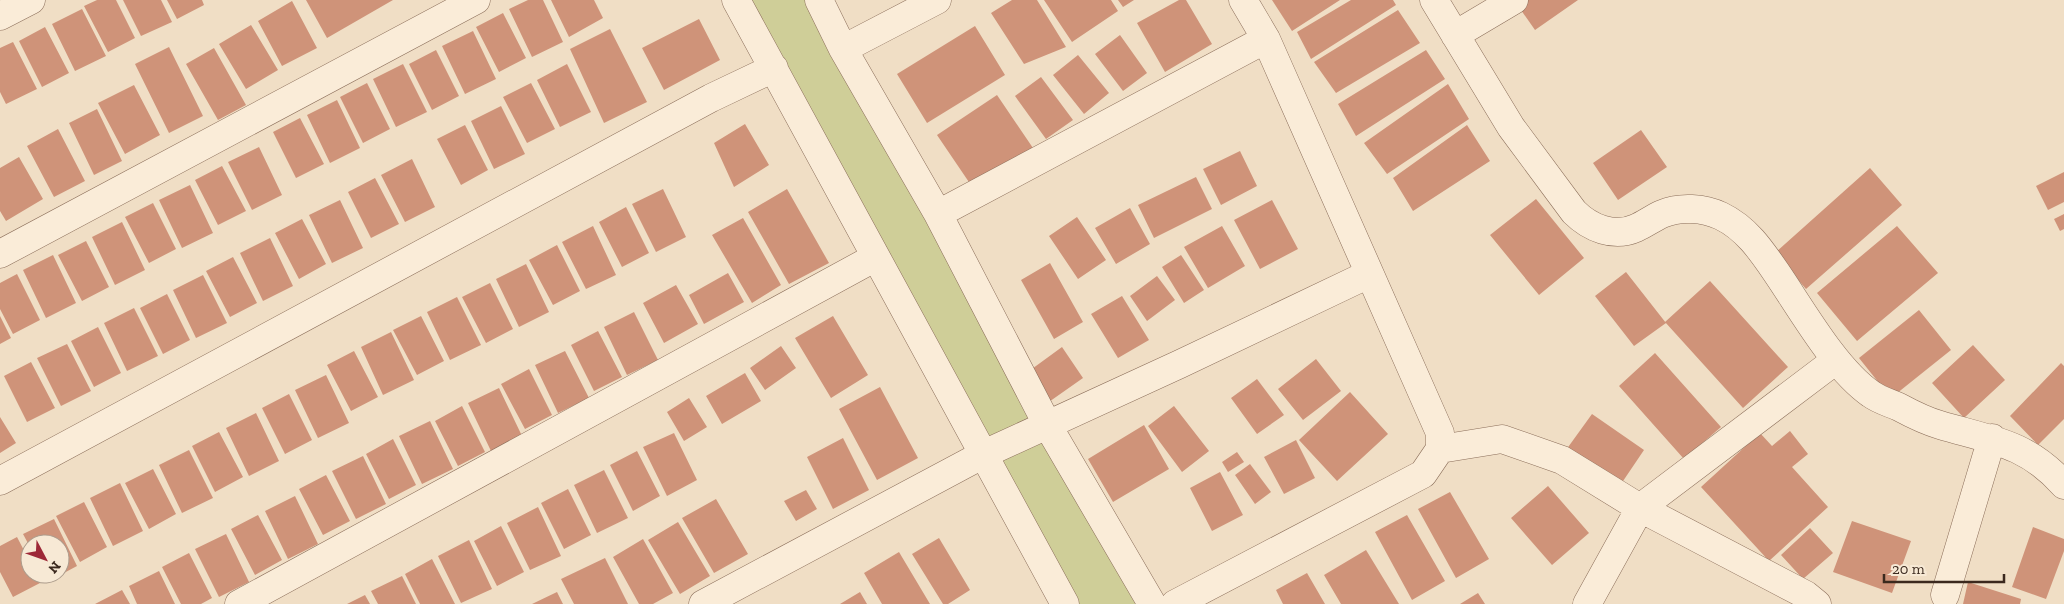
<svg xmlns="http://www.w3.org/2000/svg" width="2064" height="604" viewBox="0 0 2064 604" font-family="'Zilla Slab',serif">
	<rect width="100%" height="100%" fill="#f0dec5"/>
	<path fill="#cfce98" d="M736,0H819L1152,604H1065Z"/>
	<path fill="#cf9379" d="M97,0H116L135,38L108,52L84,6Z
		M123,0H161L172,22L141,36Z
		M167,0H202L204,5L177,19Z
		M306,0H393L327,38Z
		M528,0H543L563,42L532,57L509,9Z
		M551,0H594L603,18L569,37Z
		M1012,0H1037L1066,47L1024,64L991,13Z
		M1044,0H1111L1118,11L1072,42Z
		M1118,0H1134L1123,7Z
		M1179,0H1186L1212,44L1165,72L1137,23Z
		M1272,0H1340L1292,31Z
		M1351,0H1393L1396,5L1311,59L1297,32Z
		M1522,0H1578L1535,30L1516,3Z
		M292,1L317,48L282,66L258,21Z
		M82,9L106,56L75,71L52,24Z
		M1398,10L1420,43L1336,93L1314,62Z
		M503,13L526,58L499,72L476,27Z
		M699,19L720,60L664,90L642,48Z
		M251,25L278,70L246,89L219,44Z
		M975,26L1005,75L927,123L897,74Z
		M45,27L69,73L42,87L19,41Z
		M610,29L647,102L604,123L570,49Z
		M473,31L496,79L465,94L442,46Z
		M1120,35L1147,73L1123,91L1095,54Z
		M13,42L37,89L6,104L0,92V48Z
		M169,47L203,116L169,133L135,64Z
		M214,48L246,105L218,120L186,64Z
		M436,50L459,96L432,110L409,64Z
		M1426,50L1445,79L1356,136L1338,104Z
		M1078,55L1109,93L1084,114L1053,75Z
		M403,64L427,112L396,127L373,79Z
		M567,64L591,112L560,127L537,80Z
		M1041,77L1073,120L1046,139L1015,96Z
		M367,83L390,129L363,143L340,97Z
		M531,83L555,129L527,143L503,97Z
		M1448,84L1469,119L1387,174L1364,143Z
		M134,85L160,135L125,154L98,103Z
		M997,95L1035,151L975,191L937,135Z
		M337,100L360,148L330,163L307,115Z
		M501,106L525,154L494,169L471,121Z
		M97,109L122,161L94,175L69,123Z
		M300,118L324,164L296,178L273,132Z
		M745,124L769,165L734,187L714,143Z
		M465,125L488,170L461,185L437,139Z
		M1467,125L1490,161L1413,211L1393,178Z
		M58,129L85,181L54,197L27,146Z
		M1641,130L1667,167L1618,200L1593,163Z
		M259,147L282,195L252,210L228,162Z
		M1240,151L1257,186L1221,205L1203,169Z
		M19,157L43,199L6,221L0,211V168Z
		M412,159L435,207L405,222L381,175Z
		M222,166L246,211L218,225L195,180Z
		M1870,168L1902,205L1806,289L1775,253Z
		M2064,172V202L2048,210L2036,186Z
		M1196,177L1212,209L1154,238L1138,205Z
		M375,178L399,224L371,238L348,192Z
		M190,185L213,233L182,248L159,200Z
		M663,189L686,237L656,252L632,204Z
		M787,189L829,263L789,284L748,212Z
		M1536,199L1584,258L1539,295L1490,235Z
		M340,200L363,248L332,263L309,215Z
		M1272,200L1298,249L1260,269L1234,220Z
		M153,203L176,249L149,263L125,217Z
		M626,207L649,253L622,267L599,222Z
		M1130,208L1150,244L1116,264L1095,228Z
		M2064,214V229L2060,231L2054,219Z
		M1077,217L1106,260L1078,279L1049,236Z
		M743,218L781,285L752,303L712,235Z
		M302,219L326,264L299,279L275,233Z
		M122,222L145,270L115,285L92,237Z
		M593,226L616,275L586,289L562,242Z
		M1222,226L1245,266L1208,288L1184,247Z
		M1897,226L1938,273L1857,341L1817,293Z
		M270,238L293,286L263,301L240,253Z
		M86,241L109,287L82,301L58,255Z
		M557,245L580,291L553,305L529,260Z
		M53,255L76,303L46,318L23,270Z
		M1181,255L1204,290L1184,303L1162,267Z
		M233,257L257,303L230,317L206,271Z
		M1050,263L1083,322L1054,339L1021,280Z
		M526,264L549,312L519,327L496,279Z
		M1626,272L1666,323L1634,346L1595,296Z
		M728,273L744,302L704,324L689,295Z
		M17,274L40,320L13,334L0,309V283Z
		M203,275L227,323L196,338L173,290Z
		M1157,276L1175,300L1147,321L1130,296Z
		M1710,281L1788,367L1743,408L1665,322Z
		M490,283L513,329L486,343L462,297Z
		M676,285L698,324L664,343L643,303Z
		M167,294L190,340L163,354L140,308Z
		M1122,296L1149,340L1118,358L1091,314Z
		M457,297L481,345L450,360L427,312Z
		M134,308L158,356L127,371L104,323Z
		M1919,310L1951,350L1891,398L1859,358Z
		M634,312L658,360L627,375L604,327Z
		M0,316L11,338L0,344Z
		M421,316L444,361L417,375L393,330Z
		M833,316L868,375L831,398L795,338Z
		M98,327L121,373L94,387L71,341Z
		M598,331L622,377L594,391L571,345Z
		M391,332L414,380L383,395L361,347Z
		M67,344L91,391L61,406L37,358Z
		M1973,345L2005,380L1964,418L1932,383Z
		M781,346L796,368L765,390L750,368Z
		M1062,347L1083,378L1046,404L1025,374Z
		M354,351L378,397L351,411L327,365Z
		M565,351L589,398L558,413L535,365Z
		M1655,353L1721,427L1684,459L1619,386Z
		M1316,359L1341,391L1303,420L1278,389Z
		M31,362L55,408L27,422L4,376Z
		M2061,363L2064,366V419L2038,445L2010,416Z
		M529,369L552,415L525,429L501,384Z
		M745,373L761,401L722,424L706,396Z
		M326,375L349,423L318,438L295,390Z
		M1257,379L1284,415L1257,434L1231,398Z
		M880,387L918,458L877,480L839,409Z
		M499,388L522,436L491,451L468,403Z
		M1350,392L1388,434L1337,481L1299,440Z
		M289,394L312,440L285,454L262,408Z
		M689,398L707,427L684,441L667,412Z
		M462,406L485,452L458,466L435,421Z
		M1174,406L1209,451L1182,472L1148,426Z
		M256,413L279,461L249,476L226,428Z
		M1592,414L1644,450L1619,487L1566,450Z
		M0,417L16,443L0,453Z
		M430,421L453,469L422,484L399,436Z
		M1144,425L1169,469L1113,502L1088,459Z
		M1790,431L1808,454L1792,467L1828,507L1769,561L1701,487L1760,433L1772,446Z
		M219,432L243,477L215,492L192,446Z
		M674,433L697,480L667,496L643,447Z
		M843,438L869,490L833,509L807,457Z
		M393,439L416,485L389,499L366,454Z
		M1296,440L1315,478L1284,494L1264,457Z
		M189,450L213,498L182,513L159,465Z
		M637,451L660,496L633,511L610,465Z
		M1237,452L1244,462L1228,472L1222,462Z
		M363,456L386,504L356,519L332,471Z
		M1250,464L1271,492L1255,504L1235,475Z
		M153,469L176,514L149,529L125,483Z
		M604,470L628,518L597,533L574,485Z
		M1220,472L1243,515L1212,531L1190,488Z
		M326,475L350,521L323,535L299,489Z
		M120,483L143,531L113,546L90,498Z
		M1548,486L1589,533L1552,565L1511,518Z
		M568,489L591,535L564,549L541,503Z
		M806,490L817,509L796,521L784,501Z
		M1450,492L1489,559L1456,578L1418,509Z
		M295,496L318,544L288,559L265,511Z
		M716,499L748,554L714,573L682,518Z
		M84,502L107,547L80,562L56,516Z
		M538,507L561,556L530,570L507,523Z
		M258,515L282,560L255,575L231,529Z
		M1407,515L1445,581L1412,600L1375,532Z
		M54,519L77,566L47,582L43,574H60V544H30V547L23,534Z
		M1852,521L1911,541L1892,593L1833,572Z
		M678,522L710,576L680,594L648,540Z
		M501,526L524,572L497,586L474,541Z
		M2033,527L2064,539V551L2046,599L2012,587Z
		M1810,528L1833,553L1803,579L1781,555Z
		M226,534L249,582L219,597L195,549Z
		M17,537L30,562V574H36L40,583L13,597L0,572V546Z
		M939,538L970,590L948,604H943L912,554Z
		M643,539L673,593L653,604H639L613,557Z
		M469,540L492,589L461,603L438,556Z
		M1366,550L1399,604H1341L1324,575Z
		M899,552L930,604H882L864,573Z
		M189,553L212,598L201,604H181L162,567Z
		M605,558L628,604H574L561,579Z
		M432,559L455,604H420L405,574Z
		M159,571L175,604H137L129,586Z
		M1307,573L1325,604H1283L1276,590Z
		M402,576L416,604H378L371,591Z
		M1968,582L2021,599L2020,604H1963Z
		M122,590L130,604H95Z
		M557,592L563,604H532Z
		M860,592L867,604H840Z
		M1478,593L1485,604H1460Z
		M365,595L370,604H347Z"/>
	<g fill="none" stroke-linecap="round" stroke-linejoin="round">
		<g stroke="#8b6e5a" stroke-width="29">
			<path id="minor" d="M736,0L1065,604
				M819,0L843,49L938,214L1048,426L1152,604
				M1434,0L1511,127L1574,212C1590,228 1614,238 1636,228C1645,224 1653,218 1662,214C1680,206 1704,208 1721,216C1746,228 1761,250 1776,272C1802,310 1835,369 1871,394C1879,400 1890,403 1899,407C1912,414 1926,421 1940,425C1991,440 2027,443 2064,485
				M0,16L31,0
				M1455,35L1514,0
				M843,49L937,0
				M938,214L1266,39L1243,0
				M0,254L476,0
				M1440,449L1502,439L1562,460L1640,508L1806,595L1817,604
				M0,481L711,98L774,68
				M1945,595L1992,438
				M239,604L876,257
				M703,604L984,454L1180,364L1369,274
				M1175,604L1423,474L1440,449V433L1266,39
				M1587,604L1640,508L1836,360"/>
		</g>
		<use href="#minor" stroke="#faecd8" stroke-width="28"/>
	</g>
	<g transform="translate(45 559) rotate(131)"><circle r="24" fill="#f7e9d5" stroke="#ac9c8c"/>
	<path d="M0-4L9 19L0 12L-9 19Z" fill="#9d2837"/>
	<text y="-8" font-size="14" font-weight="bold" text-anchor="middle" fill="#3b291e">N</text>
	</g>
	<path d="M1884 574v8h120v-8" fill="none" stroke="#3b291e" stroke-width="2.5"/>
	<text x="1892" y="574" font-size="15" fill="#3b291e" stroke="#f7e9d5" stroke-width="4" paint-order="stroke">20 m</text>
</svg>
